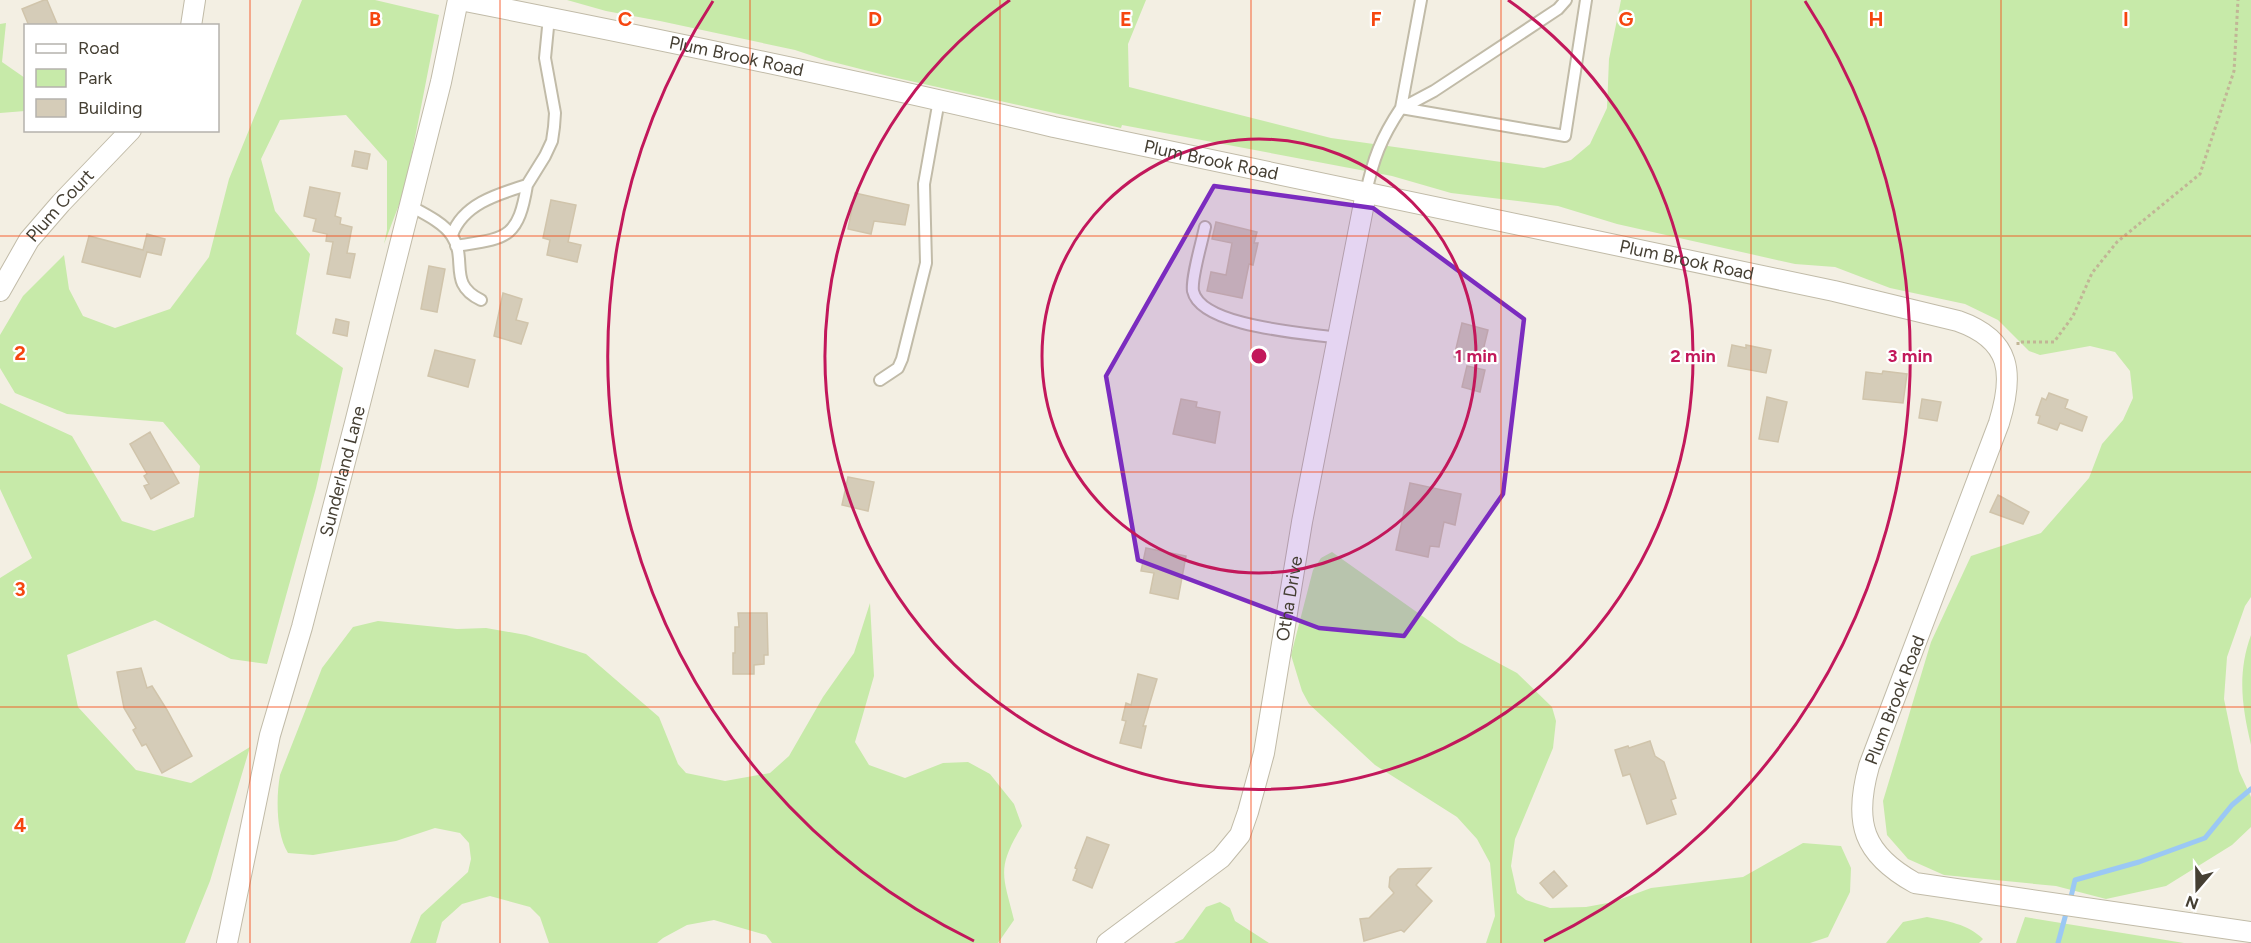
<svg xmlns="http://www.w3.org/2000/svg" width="2251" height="943" viewBox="0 0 2251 943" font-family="Figtree,sans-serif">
	<rect width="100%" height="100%" fill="#f3efe3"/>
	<path fill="#c7eaa9" d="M302,0H375L439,15L405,189L384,244L387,230V161L346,115L280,120L261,159L275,211L310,254L296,334L343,368L316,488L267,664L231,659L155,620L67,655L78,707L136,770L191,783L250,747L210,881L185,943H0V578L32,558L0,489V403L72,436L122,521L154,531L194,517L200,466L163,422L67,414L15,393L0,368V335L23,296L64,255L69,289L83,316L115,328L170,309L209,257L229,179Z
		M567,0H1146L1128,44L1129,87L1331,138L1544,168L1571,160L1590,144L1607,108L1609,59L1621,0H2251V597L2245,606L2227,657L2224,699L2239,771L2251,797V827L2232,845L2166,886L2106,899L2056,886L1944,875L1908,859L1887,835L1883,801L1931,642L1971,556L2041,533L2089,478L2102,444L2123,420L2133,398L2130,371L2115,352L2090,346L2040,355L2029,351L1998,320L1965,304L1890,288L1835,267L1795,264L1617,224L1558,206L1451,193L1392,176L1122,125L1121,128L888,76L825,60L795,50L660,21L606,11Z
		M6,23L2,62L25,78V111L0,113V24Z
		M1332,552L1459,642L1517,673L1552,707L1556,721L1553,748L1515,839L1511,866L1517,893L1526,900L1550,908L1586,907L1613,902L1651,888L1743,877L1803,843L1841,846L1851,868L1850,892L1828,937L1810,943H1486L1495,916L1490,863L1477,839L1457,817L1375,765L1309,704L1302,691L1291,655L1313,570L1321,558Z
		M870,603L874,676L855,742L869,765L905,778L943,763L968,762L990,774L1014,804L1022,826C996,869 1003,875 1014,920L998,943H772L766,935L714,920L687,925L663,938L657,943H549L540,917L530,907L490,896L462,904L442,922L436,943H410L421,915L468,872L471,859L469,843L460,833L435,828L396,841L313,855L288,853C276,834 276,797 280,775L322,668L353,627L378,621L457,629L486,628L526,635L586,654L659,717L678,764L686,773L725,781L770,773L789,756L823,697L854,653Z
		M2251,635V745C2242,706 2237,674 2251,635Z
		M1220,902L1230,908L1235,921L1269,943H1174L1183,939L1206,907Z
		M1927,917C1947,921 1968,924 1983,939L1979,943H1886L1903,922Z
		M2025,917L2184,943H2016Z"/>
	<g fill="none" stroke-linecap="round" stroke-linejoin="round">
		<path stroke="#9bc8f4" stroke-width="5" d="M2070,901L2075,880L2139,862L2205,838L2232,805L2251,789
			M2058,943L2067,910"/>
	</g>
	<path fill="#d5ccb8" stroke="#d0c4ab" stroke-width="1.5" d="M44,0H47L58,26H29L22,9Z
		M355,151L370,154L367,169L352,166Z
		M310,187L340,193L335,216L341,218L340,224L352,227L347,253L355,254L350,278L327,274L333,242L326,241L327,234L313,231L316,219L304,216Z
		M855,193L909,205L905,225L874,221L871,234L848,229Z
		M551,200L576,205L568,242L581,245L577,262L547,255L550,240L543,238Z
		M1216,222L1257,232L1254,243H1258L1253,265L1249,264L1242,298L1207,291L1211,272L1226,275L1232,243L1212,239Z
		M147,234L165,239L161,255L147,252L140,277L82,262L89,236L143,250Z
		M429,266L445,269L437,312L421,309Z
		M503,293L522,299L516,320L528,323L521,344L494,336Z
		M336,319L349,322L347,336L333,333Z
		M1462,323L1488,330L1480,363L1454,357Z
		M1732,345L1746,348V345L1771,350L1766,373L1728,366Z
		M435,350L475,360L468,387L428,376Z
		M1467,366L1485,370L1480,392L1462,387Z
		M1883,371L1907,374L1903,403L1863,399L1866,372L1882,374Z
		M2049,393L2068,400L2065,408L2087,417L2082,431L2060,423L2057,430L2038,423L2040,416L2036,415L2042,398L2046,400Z
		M1767,397L1787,402L1778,442L1759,439Z
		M1181,399L1197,402L1196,407L1220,412L1215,443L1173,434Z
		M1922,399L1941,402L1937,421L1919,418Z
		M150,432L179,483L151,499L144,486L149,484L144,476L147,474L130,444Z
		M848,477L874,482L868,511L842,505Z
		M1410,483L1461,494L1455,525L1444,522L1439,547L1430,546L1428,557L1396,550Z
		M1998,495L2029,512L2023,524L1990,512Z
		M1146,548L1186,556L1178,599L1150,593L1154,573L1141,571Z
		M738,613H767L768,655H764V664L754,665V674H733V653H735V627H739Z
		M141,668L147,688L152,686L167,710L192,756L162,773L146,744L142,746L133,730L136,728L124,708L117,672Z
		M1138,674L1157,679L1143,726H1146L1141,748L1120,743L1126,721L1122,720L1126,703L1131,705Z
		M1650,741L1655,756L1664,762L1676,798L1671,800L1676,814L1647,824L1630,774L1623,776L1615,750L1628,746L1629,748Z
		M1087,837L1109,845L1092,888L1073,880L1077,869L1075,868Z
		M1431,868L1416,885L1432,901L1404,932L1401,930L1364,941L1360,919L1369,918L1394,893L1389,887L1390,877L1398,869Z
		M1554,871L1567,886L1553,898L1540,883Z"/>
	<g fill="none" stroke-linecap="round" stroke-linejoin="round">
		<g stroke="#c1bba8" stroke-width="14">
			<path id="service" d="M1401,108L1421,0
				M1402,108L1434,91L1558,9L1566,0
				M1366,193C1373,159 1381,138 1401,108L1565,136L1586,0
				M410,206C423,213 444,223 452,236C468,260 447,284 481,300
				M1205,227C1202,242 1191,278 1193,291C1201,327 1307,333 1338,338
				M452,235C463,204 498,194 527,185L545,156L552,141L554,127L555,113L545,58L549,17
				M456,246C506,238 518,240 527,185
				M880,380L898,368L902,359L926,263L924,184L939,100"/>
		</g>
		<g stroke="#c1bba8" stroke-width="22">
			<g id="minor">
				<path id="s1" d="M460,0C659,39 857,80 1054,127L1834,291L1958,321C2012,340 2014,374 1999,423L1869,766C1853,823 1863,854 1915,883L2251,932"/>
				<path d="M191,26L195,0"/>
				<path id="s2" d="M0,291L29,240L61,203L131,130"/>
				<path id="s3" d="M227,943L270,735L302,627L355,423L441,82L458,0"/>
				<path id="s4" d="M1107,943L1221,858L1240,835L1248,812L1264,753L1302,522L1366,193"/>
			</g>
		</g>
		<path stroke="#c1b596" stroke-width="3" stroke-dasharray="3 3" stroke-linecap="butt" d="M2018,345V342H2054L2073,316L2092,273L2117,242L2200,174L2234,71L2238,0"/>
		<use href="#service" stroke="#fff" stroke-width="10"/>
		<use href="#minor" stroke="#fff" stroke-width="20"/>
	</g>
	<path fill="#7b2cbf" fill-opacity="0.2" stroke="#7b2cbf" stroke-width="4.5" stroke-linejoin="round" d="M1214,186L1373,208L1524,319L1503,494L1404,636L1319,628L1138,560L1106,376Z"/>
	<path fill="none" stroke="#f64610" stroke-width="1.5" stroke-opacity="0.55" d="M250,0V943M500,0V943M750,0V943M1000,0V943M1251,0V943M1501,0V943M1751,0V943M2001,0V943M0,236H2251M0,472H2251M0,707H2251"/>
	<g fill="none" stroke="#c2185b" stroke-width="3">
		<circle cx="1259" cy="356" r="217"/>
		<path d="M1508 0A434 434 0 1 1 1010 0"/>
		<path d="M974 941A651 651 0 0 1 713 1M1805 1A651 651 0 0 1 1544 941"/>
	</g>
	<g text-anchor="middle" stroke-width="4.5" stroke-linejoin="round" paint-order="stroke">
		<g font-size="18" fill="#453f33" stroke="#fff">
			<text dy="6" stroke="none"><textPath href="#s1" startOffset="282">Plum Brook Road</textPath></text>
			<text dy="6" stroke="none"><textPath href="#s1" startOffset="768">Plum Brook Road</textPath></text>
			<text dy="6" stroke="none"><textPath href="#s2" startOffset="105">Plum Court</textPath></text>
			<text dy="6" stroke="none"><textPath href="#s1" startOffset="1254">Plum Brook Road</textPath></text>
			<text dy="6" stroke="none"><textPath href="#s3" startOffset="486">Sunderland Lane</textPath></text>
			<text dy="6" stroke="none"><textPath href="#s4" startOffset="414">Otha Drive</textPath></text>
			<text transform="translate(1895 700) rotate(-69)" y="6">Plum Brook Road</text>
		</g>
	</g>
	<g font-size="20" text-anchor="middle" font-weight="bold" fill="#f64610" stroke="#fff" stroke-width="4.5" stroke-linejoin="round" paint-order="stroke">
		<text x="375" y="26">B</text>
		<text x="625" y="26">C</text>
		<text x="875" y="26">D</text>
		<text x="1126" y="26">E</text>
		<text x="1376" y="26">F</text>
		<text x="1626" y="26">G</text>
		<text x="1876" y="26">H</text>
		<text x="2126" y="26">I</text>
		<text x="20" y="360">2</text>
		<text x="20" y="596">3</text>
		<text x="20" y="832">4</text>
	</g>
	<circle cx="1259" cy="356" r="9" fill="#c2185b" stroke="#fff" stroke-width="3"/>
	<g font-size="18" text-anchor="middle" font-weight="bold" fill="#c2185b" stroke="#fff" stroke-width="4.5" stroke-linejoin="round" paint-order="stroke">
		<text x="1476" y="362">1 min</text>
		<text x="1693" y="362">2 min</text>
		<text x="1910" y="362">3 min</text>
	</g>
	<rect x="24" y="24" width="195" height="108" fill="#ffffff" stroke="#b5b2ad" stroke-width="1.5"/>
	<rect x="36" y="44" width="30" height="9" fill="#ffffff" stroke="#b5b2ad" stroke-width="1.5"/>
	<text x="78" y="54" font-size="18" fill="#453f33">Road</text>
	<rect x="36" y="69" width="30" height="18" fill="#c7eaa9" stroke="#b5b2ad" stroke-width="1.5"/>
	<text x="78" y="84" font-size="18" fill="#453f33">Park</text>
	<rect x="36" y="99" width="30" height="18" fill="#d5ccb8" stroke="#b5b2ad" stroke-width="1.5"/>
	<text x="78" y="114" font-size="18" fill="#453f33">Building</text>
	<g transform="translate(2197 889) rotate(200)" stroke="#ffffff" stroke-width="4.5" paint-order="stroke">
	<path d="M0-4.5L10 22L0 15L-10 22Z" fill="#453f33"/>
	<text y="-9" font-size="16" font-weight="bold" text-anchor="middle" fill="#453f33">N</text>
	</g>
</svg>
